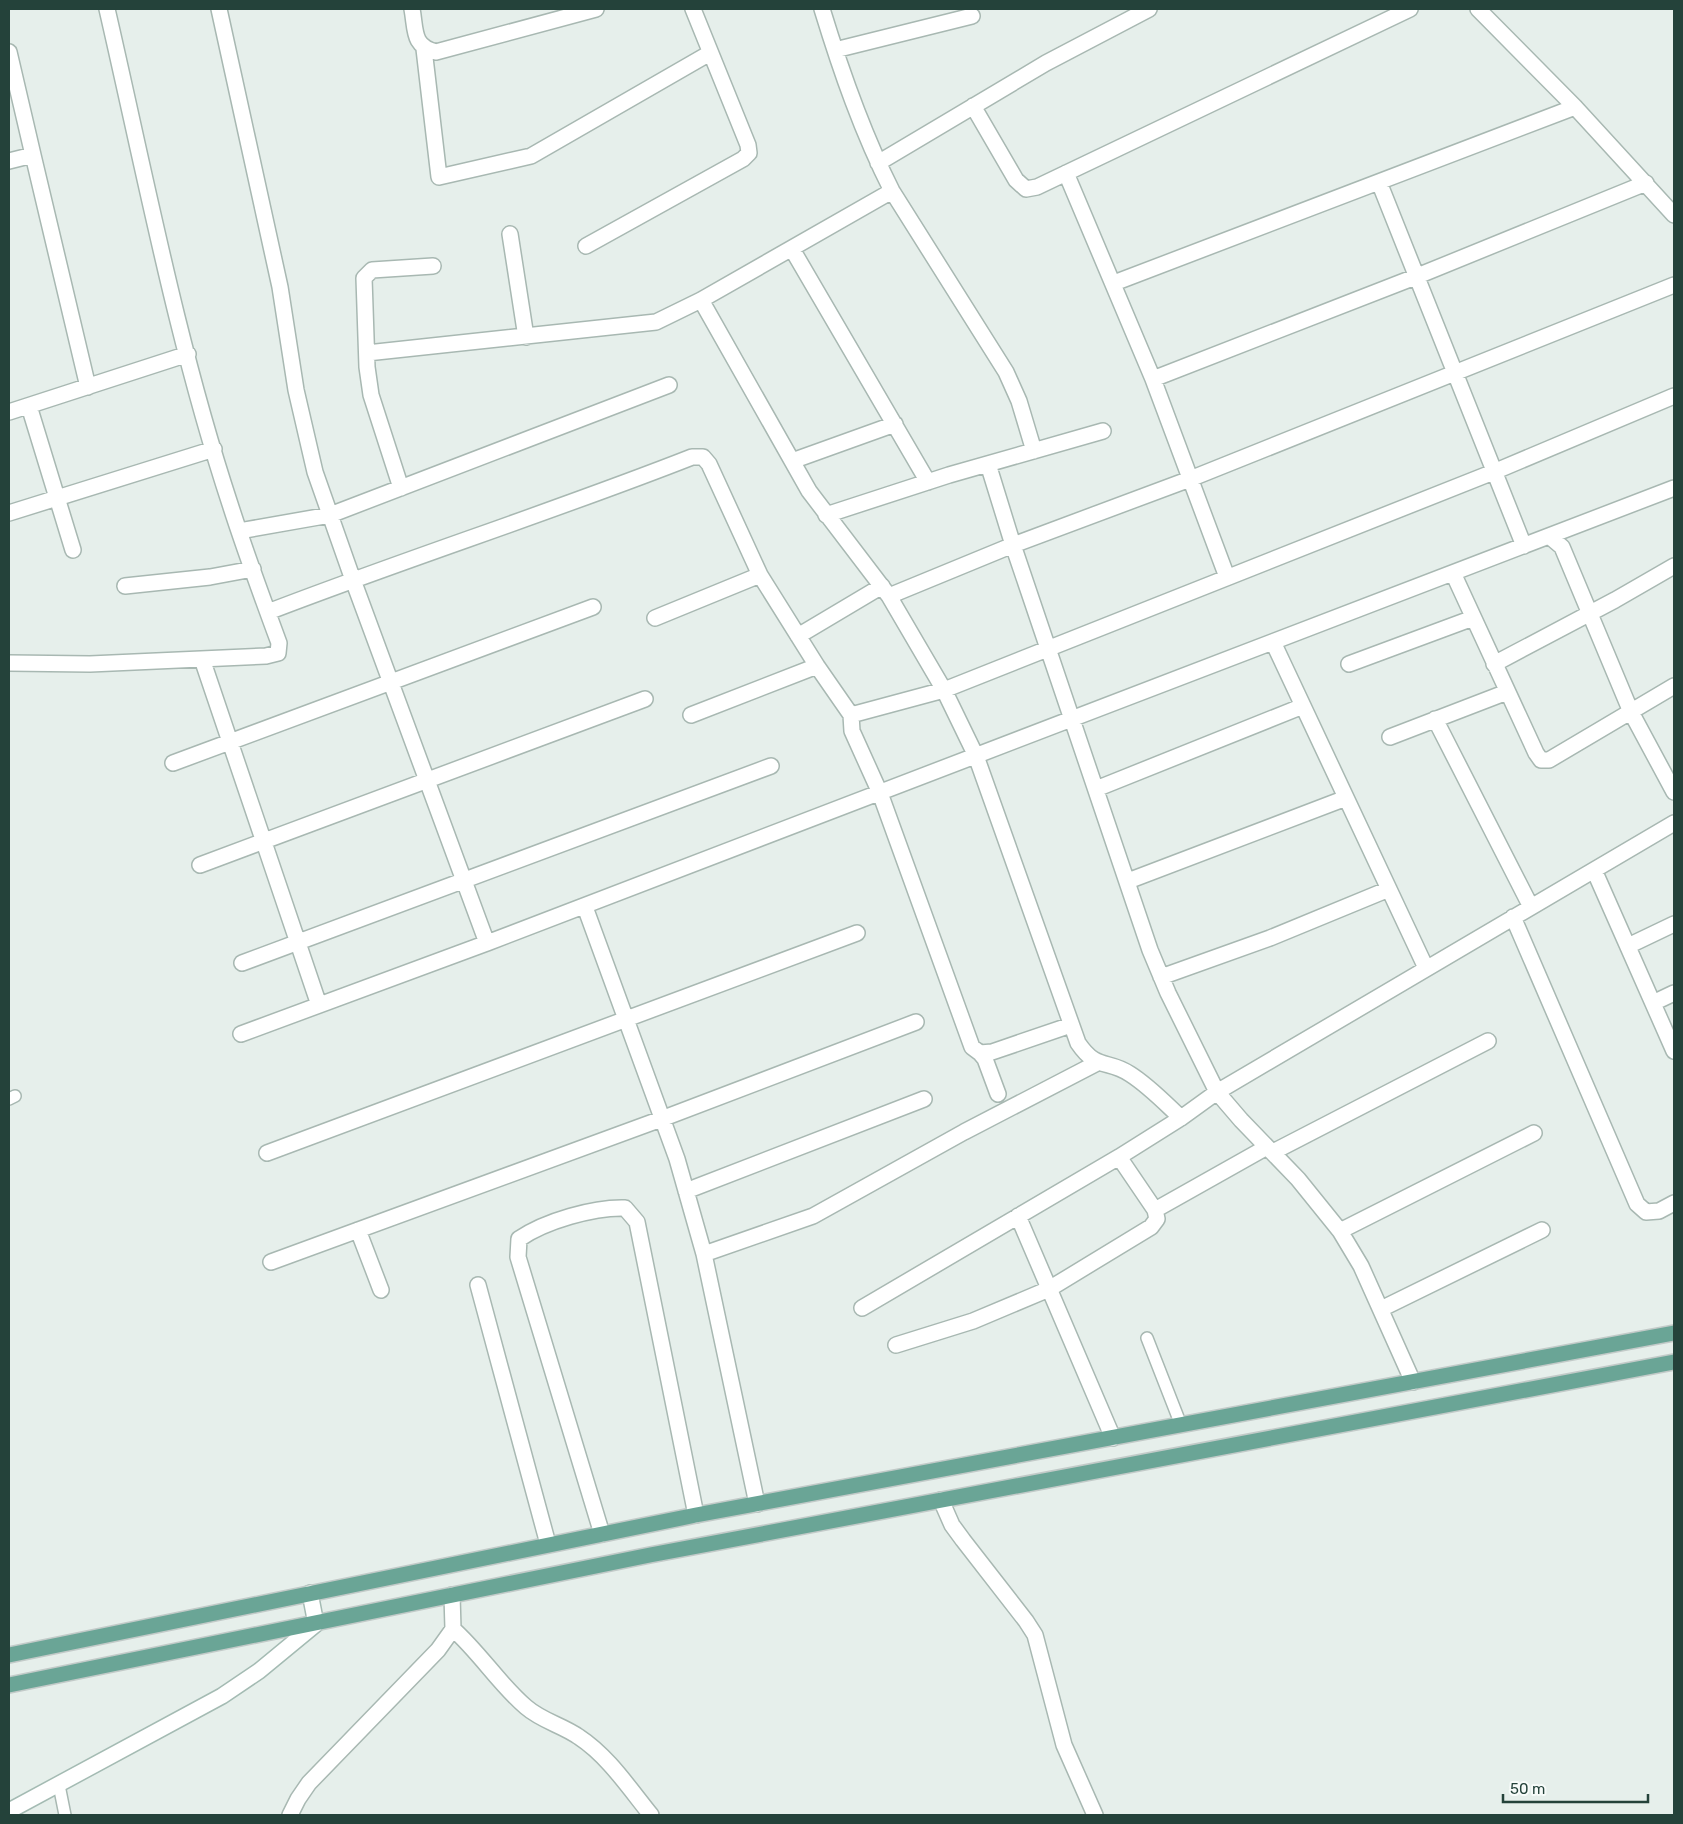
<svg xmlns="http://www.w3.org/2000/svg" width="1683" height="1824" viewBox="0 0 1683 1824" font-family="Rubik,sans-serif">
	<rect width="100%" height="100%" fill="#e6efeb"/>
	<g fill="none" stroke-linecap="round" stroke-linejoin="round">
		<g stroke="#a8b8b2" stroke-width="14">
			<path id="lane" d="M9,1099L15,1096
				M1147,1338L1181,1425
				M59,1785L65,1815"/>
		</g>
		<g stroke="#a8b8b2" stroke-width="18">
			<path id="street" d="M219,9L280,287L296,390L315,472L353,580L487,943L241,1034
				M412,9C416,30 412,46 436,52L596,9
				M822,9C841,71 862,132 892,191L1006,372L1019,401L1034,451
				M1478,9L1575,107L1674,215
				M424,49L439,177L531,156L710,53
				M835,50L972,16
				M9,52L33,155L9,161
				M973,106L1016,180L1026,189L1037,187L1410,9
				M33,155L88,387
				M878,163L1046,63L1149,9
				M1066,173L1153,379L1227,577
				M1379,182L1524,546
				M510,234L526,337
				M586,246L743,159L749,153L748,145L693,9
				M792,249L928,482
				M1114,283L1575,107
				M701,300L809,491L889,596L944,690L976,756L1078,1043C1097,1071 1107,1059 1130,1074C1149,1086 1165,1103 1181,1118
				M367,353L656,322L701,300L892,191
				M1153,379L1415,277L1646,183
				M29,406L73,550
				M9,412L188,354
				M792,461L895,424
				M988,464L1013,545L1150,950L1168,993L1217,1092L1241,1120L1298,1179L1340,1231L1361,1266L1413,1382
				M401,488L371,395L367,367L364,278L372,270L433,266
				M9,513L214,449
				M826,515L949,475L1103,431
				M239,531L330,515L669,385
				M1549,536L1562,547L1631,712L1674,792
				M1453,573L1536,753L1541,760H1549L1674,686
				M125,586L210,577L253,569
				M889,596L1013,545L1190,479L1674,285
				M268,612C408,558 552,512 692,457H703L709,464L760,575L817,666L851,715L852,731L880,793L972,1047L980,1053L992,1052L1071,1025
				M655,618L760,575
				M798,636L882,586
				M1273,642L1426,968
				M202,659L319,1005
				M9,663L90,664L266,656L278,653L279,643C262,597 245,551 230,504C177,343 145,174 107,9
				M1349,664L1473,618
				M1494,664L1615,600L1674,566
				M691,715L817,666
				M851,715L944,690L1496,471L1674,396
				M1435,719L1531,907
				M1390,737L1507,692
				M173,763L593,607
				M1096,789L1303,706
				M200,865L645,699
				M1594,870L1674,1051
				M1128,881L1346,798
				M585,907L677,1159L704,1254L757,1504
				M1513,917L1637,1204L1646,1212L1659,1211L1674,1203
				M487,943L1674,488
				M1628,946L1674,924
				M242,963L771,766
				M1161,977L1270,938L1389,889
				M1653,1003L1674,993
				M980,1053L985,1059L998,1094
				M1273,1152L1488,1041
				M267,1153L857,933
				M686,1191L924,1099
				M1155,1210L1267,1147
				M1018,1216L1113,1438
				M358,1230L381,1290
				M1340,1231L1534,1133
				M704,1254L813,1216L964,1132L1097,1063
				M271,1262L664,1118L916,1022
				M478,1285L548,1544
				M862,1308L1119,1157L1181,1118L1217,1092L1674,823
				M1381,1309L1542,1230
				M896,1345L973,1321L1049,1289L1151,1227L1157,1219L1155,1210L1119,1157
				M941,1500L952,1525L963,1540L1026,1621L1035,1635L1064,1745L1095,1815
				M602,1534L518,1257L519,1239C545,1221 594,1207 625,1208L637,1222L696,1515
				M453,1629C480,1653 499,1684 526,1707C542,1721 562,1725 579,1737C608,1756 629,1788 651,1815
				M290,1815L298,1799L309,1783L438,1650L453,1629L452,1595"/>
		</g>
		<g stroke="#a4bbb3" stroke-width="18">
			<path id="secondary" d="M9,1811L222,1696L259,1671L316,1624L310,1593"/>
		</g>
		<g stroke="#c2cac8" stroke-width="18">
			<path id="primary" d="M9,1655L696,1515L1674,1333
				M9,1685L650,1555L1674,1362"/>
		</g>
		<use href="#lane" stroke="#fff" stroke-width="11"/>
		<use href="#street" stroke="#fff" stroke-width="15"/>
		<use href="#secondary" stroke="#fff" stroke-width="15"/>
		<use href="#primary" stroke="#6aa596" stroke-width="15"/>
	</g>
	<rect width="1683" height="1824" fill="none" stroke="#24423a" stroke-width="20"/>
	<path d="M1503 1794v8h145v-8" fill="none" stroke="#24423a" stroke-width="2.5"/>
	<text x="1510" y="1794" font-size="15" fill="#24423a" stroke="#f7fbf9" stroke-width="4" paint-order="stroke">50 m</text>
</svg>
